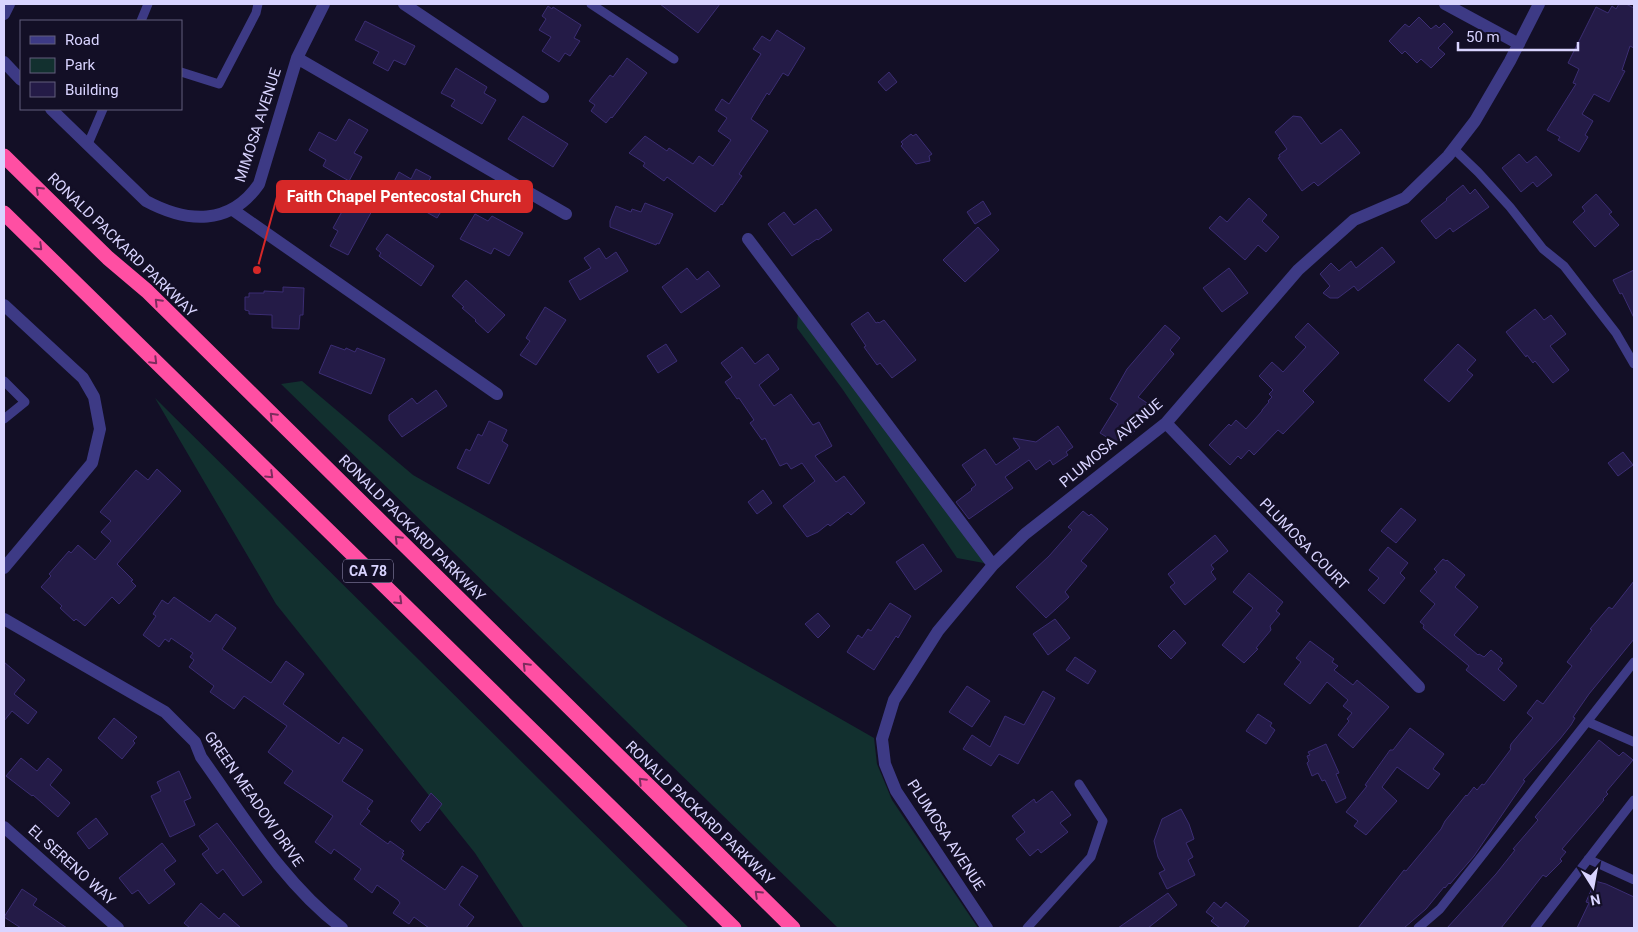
<svg xmlns="http://www.w3.org/2000/svg" width="1638" height="932" viewBox="0 0 1638 932" font-family="Roboto,sans-serif">
	<rect width="100%" height="100%" fill="#130f26"/>
	<path fill="#12302f" d="M798,313L989,564L957,558L843,390L797,328Z
		M302,381L413,475L874,738L877,764L892,800L978,928H838L281,384Z
		M155,398L689,928H524L475,853L276,604Z"/>
	<path fill="#241b47" stroke="#3b2d73" d="M660,4H720L698,33Z
		M1619,4H1626L1634,8V48L1630,46L1622,70L1625,71L1609,102L1594,94L1582,114L1593,121L1585,135L1588,137L1579,152L1558,140L1560,137L1547,130L1576,84L1573,83L1579,69L1568,63L1596,7L1608,13L1612,6L1616,9Z
		M548,6L552,9L553,7L581,25L574,38L580,41L570,56L565,53L559,62L542,51L551,37L539,30L546,19L542,16Z
		M1419,17L1431,29L1436,25L1439,28L1444,23L1453,32L1438,48L1445,54L1431,68L1421,59L1417,63L1405,51L1402,54L1389,41L1405,24L1409,27Z
		M365,21L415,46L405,65L394,60L388,71L373,63L379,52L355,40Z
		M777,30L805,48L788,76L783,73L769,95L767,93L751,119L768,131L739,174L742,176L722,205L721,204L715,212L667,177L664,181L643,166L645,163L629,153L645,136L667,151L669,148L693,164L699,156L713,166L731,140L718,131L727,118L715,110L722,99L729,104L761,54L753,49L762,36L770,41Z
		M627,58L647,73L612,118L611,117L606,123L591,111L595,105L589,101L610,75L613,77Z
		M456,68L487,87L484,93L496,100L482,124L451,106L455,100L441,93Z
		M889,72L897,82L886,91L878,82Z
		M523,116L568,144L553,167L508,139Z
		M1293,116L1301,117L1321,144L1341,129L1360,153L1318,186L1314,182L1302,191L1278,158L1280,157L1279,155L1287,149L1275,132Z
		M349,119L368,130L354,153L362,157L349,181L323,166L326,160L309,150L319,132L336,141Z
		M911,134L913,136L916,134L932,154L929,156L930,161L916,164L901,146L903,144L901,142Z
		M1519,154L1527,163L1536,156L1552,175L1537,187L1533,182L1521,192L1502,168Z
		M416,169L431,177L425,187L448,200L437,218L389,191L399,172L411,179Z
		M1463,185L1470,194L1475,189L1489,207L1453,232L1450,228L1436,239L1421,221L1447,200L1446,199Z
		M1596,194L1612,212L1609,214L1619,225L1595,247L1573,222L1585,211L1582,207Z
		M351,195L374,207L348,255L330,246L338,231L333,228Z
		M1249,198L1267,215L1262,221L1279,237L1266,252L1258,245L1245,260L1209,228L1220,216L1227,222Z
		M983,201L991,214L975,224L967,212Z
		M645,203L673,214L659,244L657,243L656,245L610,227V221L616,206L631,212L632,209L641,212Z
		M816,209L832,230L818,240L817,239L792,256L768,224L784,212L794,225Z
		M475,214L488,221L492,216L523,233L509,256L494,248L491,254L460,239Z
		M978,227L999,250L965,282L943,260Z
		M387,234L434,266L421,286L379,256L381,253L376,249Z
		M1382,247L1395,262L1358,291L1354,286L1338,298H1330L1323,293L1330,286L1320,274L1331,263L1339,271L1351,261L1356,268Z
		M599,248L606,259L616,252L628,271L580,300L569,281L591,268L584,258Z
		M687,268L697,280L708,271L720,286L681,313L662,287Z
		M1229,268L1248,293L1222,312L1203,288Z
		M1634,270V318L1622,293L1620,294L1613,280Z
		M466,280L505,315L488,333L475,321L476,320L462,308L464,307L452,296Z
		M283,287L304,288L303,315H300L299,329L272,328V315L249,314V311L245,310V297H249V293H264V291L283,292Z
		M545,307L566,320L536,365L520,355L530,341L526,338Z
		M1535,309L1544,320L1551,315L1566,334L1550,346L1569,370L1553,383L1535,361L1533,363L1527,355L1526,357L1506,332Z
		M868,312L876,323L878,322L879,323L884,320L916,360L892,378L880,363L877,365L864,347L866,346L851,324Z
		M1308,323L1339,353L1303,391L1314,402L1283,434L1278,430L1254,455L1249,450L1241,459L1238,456L1230,465L1209,445L1229,424L1231,426L1236,420L1246,429L1262,411V410L1269,402L1268,401L1272,397L1269,394L1273,390L1259,376L1272,362L1283,372L1306,347L1295,337Z
		M1165,325L1180,338L1170,350L1174,354L1138,397L1147,403L1139,414L1143,417L1132,435L1126,432L1118,444L1100,433L1118,404L1110,399L1127,369Z
		M666,344L677,361L658,373L647,356Z
		M1458,344L1476,360L1467,370L1473,375L1449,402L1424,380Z
		M331,345L345,350L346,348L355,352L357,348L385,359L371,394L319,373Z
		M742,347L755,364L768,354L779,369L759,385L774,406L791,394L813,425L819,422L832,446L815,456L836,482L844,476L865,503L851,515L848,512L830,526L828,524L818,532L807,537L783,506L815,481L802,463L791,469L787,463L780,466L765,438L762,440L750,423L754,420L739,398L737,399L725,382L732,377L721,363Z
		M436,390L447,406L402,437L389,420V415L412,398L417,404Z
		M489,421L507,430L502,441L508,445L489,484L457,468L466,449L470,451L478,434L482,436Z
		M1058,426L1073,447L1066,452L1068,455L1053,465L1050,460L1036,470L1029,460L1005,477L1013,488L969,519L956,502L972,490L971,489L976,485L962,465L985,449L996,465L1020,448L1013,438L1036,442Z
		M1623,452L1633,465L1618,476L1608,463Z
		M157,469L181,491L117,564L133,580L131,581L136,586L119,604L112,597L85,626L76,619L74,621L60,608L62,606L41,587L51,576L49,574L69,551L71,553L78,545L95,560L111,541L101,532L111,521L100,512L136,470L148,480Z
		M763,490L772,503L757,514L748,502Z
		M1401,508L1416,520L1396,543L1381,531Z
		M1083,511L1089,516L1091,514L1108,529L1081,561L1087,566L1065,592L1069,597L1046,618L1016,587L1049,556L1072,530L1068,527Z
		M1215,535L1228,551L1211,565L1214,569L1211,572L1216,579L1185,605L1170,587L1175,583L1168,574Z
		M923,544L942,571L915,590L896,562Z
		M1388,547L1408,563L1400,573L1405,578L1384,604L1368,590L1379,578L1369,570Z
		M1443,559L1446,561L1447,560L1465,575L1455,587L1478,607L1454,635L1478,655L1479,654L1484,657L1491,650L1502,659L1500,661L1503,663L1498,669L1517,686L1504,701L1466,670L1469,666L1423,628L1424,625L1420,622L1435,604L1420,591L1437,572L1434,569Z
		M1249,573L1283,602L1276,611L1280,614L1270,626L1271,630L1256,648L1258,649L1244,663L1222,645L1253,608L1233,592Z
		M1634,581V639L1589,694L1573,717L1575,718L1571,725L1560,739L1523,780L1525,781L1474,856L1450,884L1449,883L1445,888L1444,887L1426,909L1404,928H1358L1404,870L1406,871L1441,829L1445,821L1466,795L1467,796L1474,787L1477,790L1482,784L1484,785L1511,749L1510,748L1511,744L1533,718L1527,713L1537,700L1543,704L1572,666L1567,662L1592,630L1590,629L1609,607L1612,609Z
		M174,597L210,622L216,614L236,628L222,649L271,683L286,661L304,674L283,704L339,744L343,737L363,750L342,781L373,801L367,809L370,811L360,824L388,844L390,841L404,851L402,853L404,854L401,859L445,890L462,866L478,876L459,905L474,917L466,928H429L414,917L409,924L393,913L400,903L398,900L377,885L372,893L354,879L361,869L334,849L331,854L315,842L333,816L284,783L293,771L268,752L287,726L244,696L234,709L210,692L214,686L189,667L194,660L190,657L193,653L171,638L169,642L165,639L159,647L143,635L156,616L153,614L162,600L168,604Z
		M890,603L911,616L898,638L896,636L874,670L847,652L858,635L862,638L868,629L871,631Z
		M818,613L830,626L818,638L805,624Z
		M1055,619L1070,638L1048,655L1033,634Z
		M1174,630L1186,643L1171,659L1158,646Z
		M1310,641L1334,659L1332,662L1338,666L1334,670L1353,685L1357,680L1389,707L1353,748L1338,735L1349,721L1347,719L1352,713L1343,706L1348,700L1327,682L1310,704L1284,684L1301,662L1296,658Z
		M1075,657L1096,671L1088,684L1066,670Z
		M4,662L25,680L14,694L37,712L28,724L12,711L4,721Z
		M967,686L990,701L972,727L949,712Z
		M1043,691L1055,698L1018,764L999,754L991,766L963,749L972,735L990,747L1005,716L1024,725Z
		M1258,714L1272,723L1270,726L1275,730L1266,744L1246,731Z
		M114,718L137,737L133,741L135,743L122,759L98,738Z
		M1410,728L1444,754L1433,769L1440,774L1428,789L1397,767L1382,787L1397,801L1366,835L1354,826L1358,821L1346,812L1367,786L1365,785L1390,750H1393Z
		M1599,740L1619,756L1623,752L1633,760L1606,792L1608,794L1603,799L1604,800L1562,849L1566,852L1560,859L1562,861L1546,877L1543,875L1501,928H1447L1496,874L1515,850L1513,849L1538,820L1535,817L1540,811Z
		M1326,744L1339,773L1336,774L1346,798L1336,803L1325,780L1322,781L1318,773L1312,776L1307,763L1309,761L1307,756L1310,755L1308,752Z
		M21,758L37,771L48,758L62,770L50,785L70,803L58,817L33,795L32,796L6,776Z
		M179,771L191,798L184,801L195,825L170,837L151,796L161,791L157,782Z
		M1052,791L1071,815L1060,823L1068,832L1041,853L1038,849L1030,856L1016,839L1025,832L1012,816L1034,799L1036,803Z
		M431,793L442,804L428,823L427,822L420,831L411,821Z
		M1181,809L1189,824L1194,839L1186,843L1193,857L1188,860L1195,875L1167,889L1159,873L1165,870L1158,857L1154,841L1162,819Z
		M96,818L108,834L89,849L77,833Z
		M217,823L262,882L243,896L223,869L217,874L202,854L209,849L199,836Z
		M162,843L176,861L164,870L175,884L149,904L138,890L132,894L119,878Z
		M1595,881L1606,884L1634,897V928H1577L1589,903L1586,902Z
		M22,889L37,899L33,905L67,928H21L4,917Z
		M1168,893L1177,905L1148,928H1118Z
		M1214,902L1221,908L1226,902L1249,921L1243,928H1220L1211,921L1214,918L1206,912Z
		M201,903L219,919L224,913L241,928H190L184,923Z"/>
	<g fill="none" stroke-linecap="round" stroke-linejoin="round">
		<path stroke="#3d3a85" stroke-width="9" d="M591,4L674,59
			M141,21L148,4
			M181,72L219,84L256,13L258,4
			M88,144L103,109
			M1454,149L1478,172L1510,207L1543,249L1564,266L1616,333L1634,364
			M4,381L25,402L4,419
			M1588,722L1634,742
			M1588,859L1634,880
			M1027,928L1091,857L1103,821L1079,784
			M1418,928L1440,909L1634,662
			M1535,928L1634,800"/>
		<path stroke="#3d3a85" stroke-width="12" d="M404,4L543,97
			M1445,4L1519,44
			M4,14L9,4
			M297,58L566,214
			M4,62L21,80
			M51,109L146,201C187,223 230,226 259,184L297,58L324,4
			M233,210L497,394
			M748,239L993,565
			M4,305L83,378L94,397L100,429L92,463L4,568
			M1166,423L1419,687
			M4,619L165,712L195,742L201,757C244,817 283,883 342,928
			M4,827L118,928
			M987,928L896,791L885,764L882,739L894,700L938,631L993,565L1025,534L1166,423L1298,270L1354,220L1405,198L1448,156L1475,121L1510,61L1539,4"/>
		<path stroke="#ff4fa3" stroke-width="15" d="M4,156L108,258L147,291L793,928
			M4,213L734,928"/>
	</g>
	<defs><path id="oneway-chevron" d="M-2-3.5L2.5 0L-2 3.5" fill="none" stroke-width="1.6" stroke-linecap="round" stroke-linejoin="round" transform="scale(1.25)"/></defs>
	<g stroke="#7d2c5e">
		<use href="#oneway-chevron" transform="translate(39 190) rotate(-136)"/>
		<use href="#oneway-chevron" transform="translate(39 247) rotate(44)"/>
		<use href="#oneway-chevron" transform="translate(158 302) rotate(-135)"/>
		<use href="#oneway-chevron" transform="translate(154 361) rotate(45)"/>
		<use href="#oneway-chevron" transform="translate(273 416) rotate(-135)"/>
		<use href="#oneway-chevron" transform="translate(270 475) rotate(44)"/>
		<use href="#oneway-chevron" transform="translate(398 539) rotate(-135)"/>
		<use href="#oneway-chevron" transform="translate(399 601) rotate(44)"/>
		<use href="#oneway-chevron" transform="translate(526 666) rotate(-135)"/>
		<use href="#oneway-chevron" transform="translate(642 781) rotate(-135)"/>
		<use href="#oneway-chevron" transform="translate(758 894) rotate(-136)"/>
	</g>
	<g text-anchor="middle" stroke-width="5" stroke-linejoin="round" paint-order="stroke">
		<rect fill="#130f26" stroke="#9e99be" stroke-width="1" x="343" y="559.5" width="50" height="23" rx="4"/>
		<g font-size="14" font-weight="bold" fill="#d9d4ff">
			<text x="368" y="576">CA 78</text>
		</g>
		<g font-size="15" fill="#d9d4ff" stroke="#130f26">
			<text transform="translate(258 125) rotate(-72)" y="5">MIMOSA AVENUE</text>
			<text transform="translate(122 245) rotate(44)" y="5">RONALD PACKARD PARKWAY</text>
			<text transform="translate(1111 443) rotate(-40)" y="5">PLUMOSA AVENUE</text>
			<text transform="translate(412 528) rotate(45)" y="5">RONALD PACKARD PARKWAY</text>
			<text transform="translate(1304 544) rotate(46)" y="5">PLUMOSA COURT</text>
			<text transform="translate(254 799) rotate(55)" y="5">GREEN MEADOW DRIVE</text>
			<text transform="translate(700 813) rotate(44)" y="5">RONALD PACKARD PARKWAY</text>
			<text transform="translate(946 835) rotate(57)" y="5">PLUMOSA AVENUE</text>
			<text transform="translate(72 865) rotate(42)" y="5">EL SERENO WAY</text>
		</g>
	</g>
	<path fill="none" stroke="#d62828" stroke-width="2" d="M257 270L277 197"/>
	<circle fill="#d62828" stroke="#130f26" stroke-width="2" cx="257" cy="270" r="5"/>
	<rect fill="#d62828" stroke="#d62828" stroke-width="2" x="277" y="181" width="255" height="31" rx="5"/>
	<g font-size="16" text-anchor="middle" font-weight="bold" fill="#fff">
		<text x="404" y="202">Faith Chapel Pentecostal Church</text>
	</g>
	<rect width="1638" height="932" fill="none" stroke="#d9d4ff" stroke-width="10"/>
	<rect x="20" y="20" width="162" height="90" fill="#130f26" stroke="#625e7d"/>
	<rect x="30" y="36" width="25" height="8" fill="#3d3a85" stroke="#625e7d"/>
	<text x="65" y="45" font-size="15" fill="#d9d4ff">Road</text>
	<rect x="30" y="58" width="25" height="15" fill="#12302f" stroke="#625e7d"/>
	<text x="65" y="70" font-size="15" fill="#d9d4ff">Park</text>
	<rect x="30" y="82" width="25" height="15" fill="#241b47" stroke="#625e7d"/>
	<text x="65" y="95" font-size="15" fill="#d9d4ff">Building</text>
	<g transform="translate(1593 887) rotate(169)" stroke="#130f26" stroke-width="4" paint-order="stroke">
	<path d="M0-4L9 19L0 12L-9 19Z" fill="#d9d4ff"/>
	<text y="-8" font-size="14" font-weight="bold" text-anchor="middle" fill="#d9d4ff">N</text>
	</g>
	<path d="M1458 42v8h120v-8" fill="none" stroke="#d9d4ff" stroke-width="2.5"/>
	<text x="1466" y="42" font-size="15" fill="#d9d4ff" stroke="#130f26" stroke-width="4" paint-order="stroke">50 m</text>
</svg>
